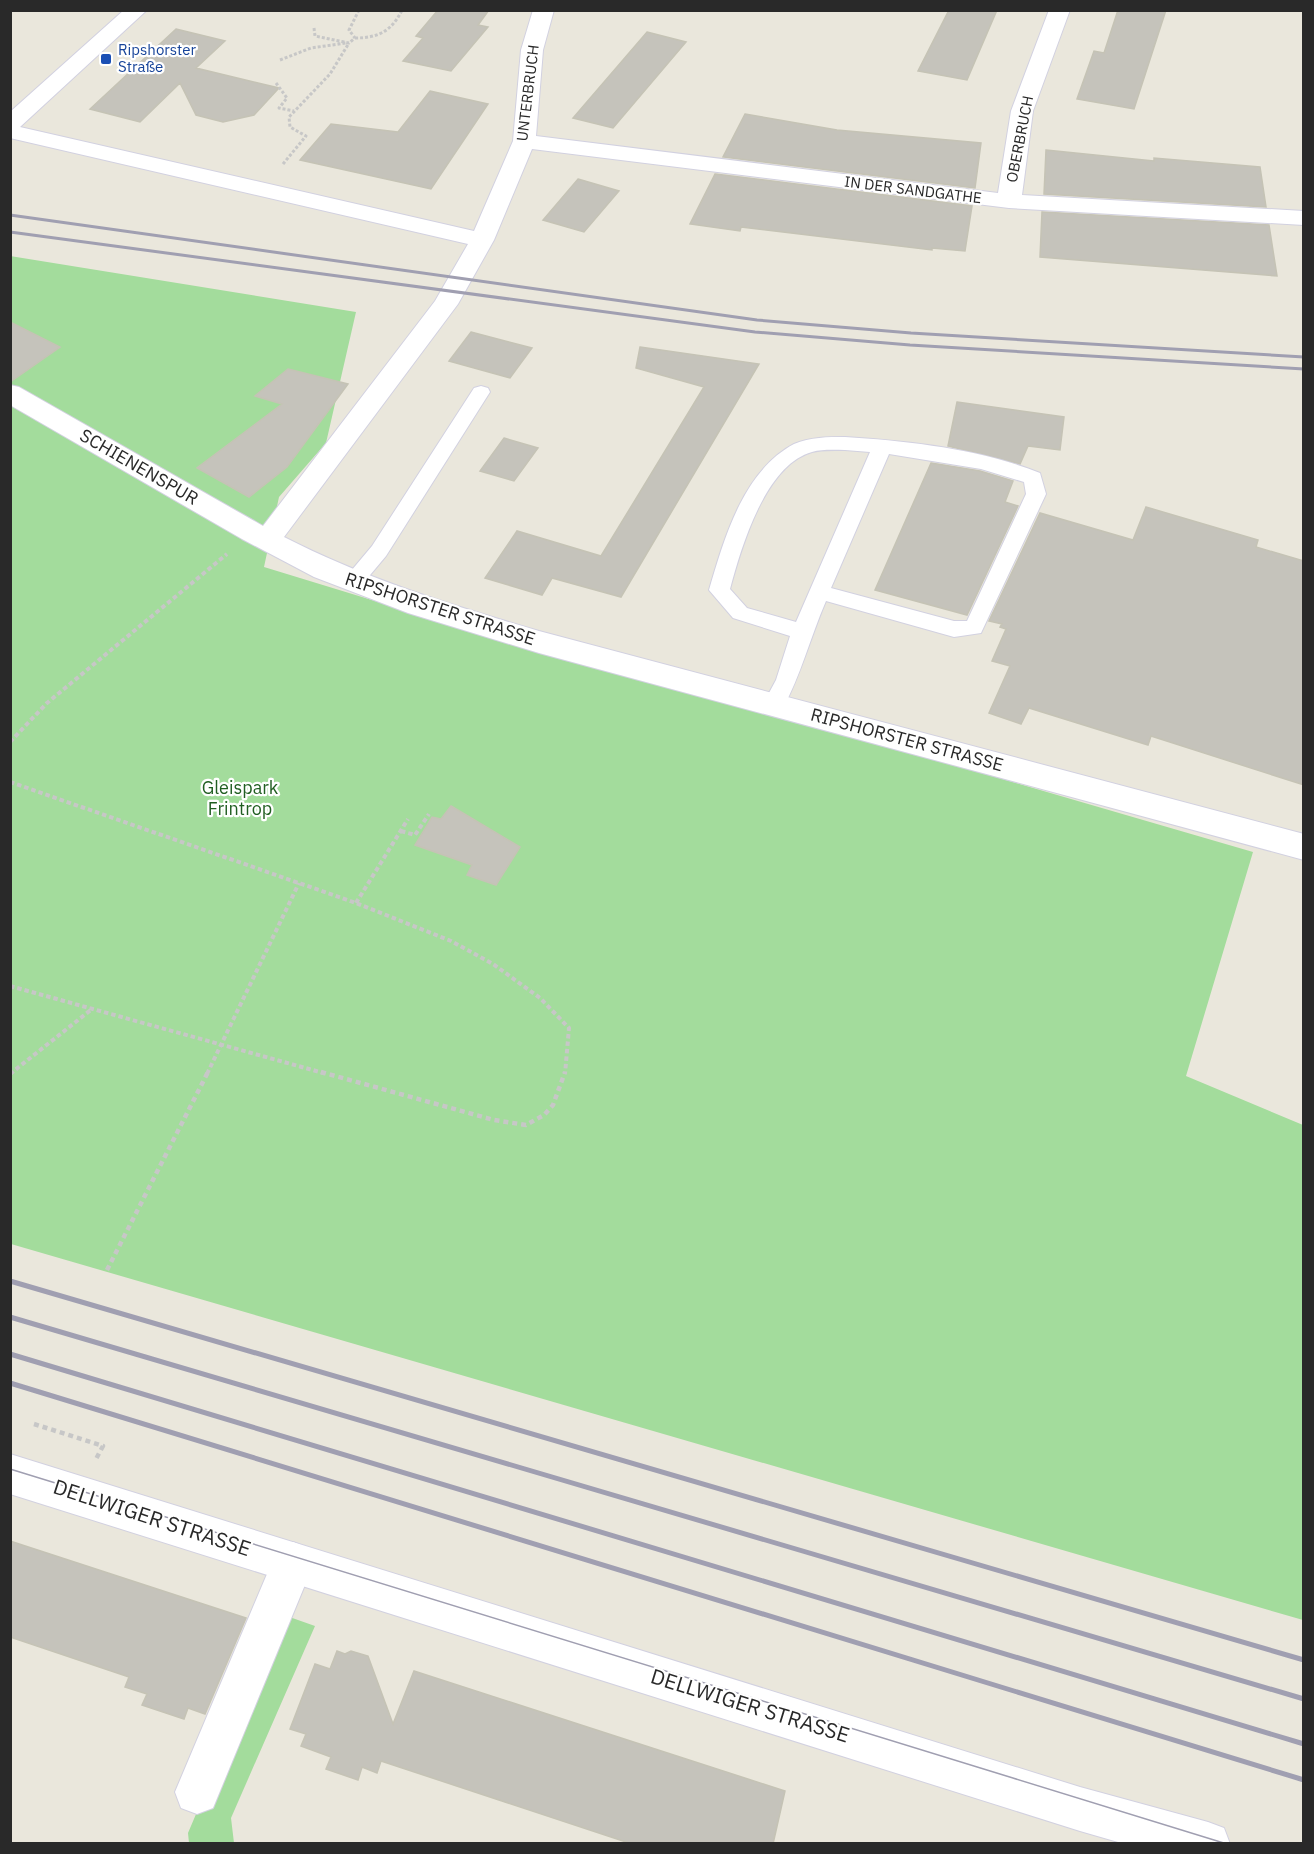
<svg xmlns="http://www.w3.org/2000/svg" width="1314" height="1854" viewBox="0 0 1314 1854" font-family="'IBM Plex Sans',sans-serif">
	<rect width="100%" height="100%" fill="#eae7dc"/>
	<path fill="#a3dc9c" d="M10,256L356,312L326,443L279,497L264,567L542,652L776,713L1253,852L1186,1076L1303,1125V1620L11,1244Z
		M281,1614L315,1626L231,1818L234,1843H189L188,1833Z"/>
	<path fill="#c5c3bb" stroke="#c5c3b5" stroke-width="1.5" d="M438,10H489L478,25L488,27L451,71L403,61L423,38L416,36Z
		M949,10H997L967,80L918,71Z
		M1118,10H1166L1134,109L1077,99L1094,51L1104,53Z
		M176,29L225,41L196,68L279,88L254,115L223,122L196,115L180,83L140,122L90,109Z
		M647,32L686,42L613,128L573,118Z
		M430,91L488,104L431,189L300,160L331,124L398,132Z
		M745,114L837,130L981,143L975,188L723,157Z
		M1046,150L1154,161V158L1260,167L1266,207L1044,194Z
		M715,174L972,206L965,251L932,248V250L741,227L740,231L690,224Z
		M578,179L619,191L584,232L543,220Z
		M1042,212L1269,225L1277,276L1040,257Z
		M10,322L60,347L10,382Z
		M471,332L532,348L510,378L449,361Z
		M640,347L759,364L621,597L552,578L542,595L485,578L517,531L601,556L704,387L636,368Z
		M288,369L348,384L287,467L249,497L197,468L282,404L255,396Z
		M957,402L1064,417L1060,450L1028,446L1020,464L948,446Z
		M504,438L538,448L514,481L480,471Z
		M931,463L980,471L1013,481L1005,502L1018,506L967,615L875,590Z
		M1146,507L1258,540L1256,547L1304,561V785L1151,736L1148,745L1029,708L1021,724L989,713L1010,666L992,661L1006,629L1000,627L1002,624L989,621L1040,513L1133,540Z
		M451,806L520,847L496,885L467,875L472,865L415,845L432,817L441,819Z
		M10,1541L246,1618L205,1714L188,1708L184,1719L142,1705L147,1694L125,1687L129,1677L10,1637Z
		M337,1651L345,1654L351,1651L368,1656L393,1724L414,1671L785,1791L773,1844H632L381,1761L377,1773L362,1767L358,1780L326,1769L331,1757L301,1746L306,1734L290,1729L315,1664L330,1669Z"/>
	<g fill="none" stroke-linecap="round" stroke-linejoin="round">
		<g stroke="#d2d1e0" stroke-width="2">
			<path id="service" d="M481,386L488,388L490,392L386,556L360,587L353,589L346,587L343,582L346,577L372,546L474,388Z
				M845,437C909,441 980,449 1040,473L1046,494L981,633L954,637L826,601C810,638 801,675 782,710L774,712L766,710L763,704L776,680L790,636L733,618L709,590C724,539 743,471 794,444C810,437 828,437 845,437ZM845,450L870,452L796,622L747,608L730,589C741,548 765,465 812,452C822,449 835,450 845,450ZM889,454L981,469L1024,482L1026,494L967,621H954L831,588Z"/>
		</g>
		<g stroke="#d2d1e0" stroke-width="2">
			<path id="minor" d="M124,10H147L20,127L474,231L513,141L521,50L533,10H554L543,50L536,136L998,193L1011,111L1049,10H1070L1033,111L1022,195L1304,211V225L1009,208L532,149L494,240L458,304L284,537C366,579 451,605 539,631L1304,834V860L539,653L408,613L314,577L242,539L10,405V385L19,387L263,526L435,301L468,244L10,138V112Z
				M293,1542L308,1548L314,1563L213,1808L197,1814L181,1808L175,1792L278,1548Z"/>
		</g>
		<g stroke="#d2d1e0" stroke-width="2">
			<path id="secondary" d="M10,1454L1080,1787L1208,1822L1224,1828L1230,1844H1125L1080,1831L10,1494Z"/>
		</g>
		<path stroke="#c7c7c7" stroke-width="3" stroke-dasharray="3 2" stroke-linecap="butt" d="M314,28L315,36L349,43L355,38L349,30L359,10
			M355,38C378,38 392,31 402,10
			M280,60L311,48L346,43
			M276,83L287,98L279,108L294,111
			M283,164L306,136L290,127L289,117L330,74L349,43"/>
		<path stroke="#c7c7c7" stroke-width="4" stroke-dasharray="4.5 3" stroke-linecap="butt" d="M10,742L47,703L227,554
			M10,782L356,903L451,941L493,964L540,998L569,1028L565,1074
			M401,831L415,835L429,814
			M356,903L408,819
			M10,986L327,1074
			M10,1074L92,1009
			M207,1074L299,883"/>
		<path stroke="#c7c7c7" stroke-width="4.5" stroke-dasharray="5 4" stroke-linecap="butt" d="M321,1072L494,1120L526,1125L544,1115L553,1105L565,1072
			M10,1074L12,1072
			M107,1270L208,1072
			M34,1424L103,1446L96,1459"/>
		<use href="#service" fill="#fff" fill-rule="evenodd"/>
		<use href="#minor" fill="#fff" fill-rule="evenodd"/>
		<use href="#secondary" fill="#fff" fill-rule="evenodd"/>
		<path stroke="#a09fb1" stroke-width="1.5" d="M10,1469L1227,1844"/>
		<path stroke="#a09fb1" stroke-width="3" d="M10,215L757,320L911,333L1304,357
			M10,232L755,332L910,345L1304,369"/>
		<path stroke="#a09fb1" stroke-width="5" d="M10,1281L1304,1660
			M10,1317L1304,1699
			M10,1354L1304,1744
			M10,1383L1304,1780"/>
	</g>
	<rect fill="#1a4fb4" stroke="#fff" stroke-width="2" x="100" y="53" width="12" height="12" rx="3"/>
	<g text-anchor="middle" stroke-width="4.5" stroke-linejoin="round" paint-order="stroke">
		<g font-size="15" fill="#164399" stroke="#fff" text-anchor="start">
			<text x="118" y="55">Ripshorster<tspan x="118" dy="17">Straße</tspan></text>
		</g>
		<g font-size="15" fill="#292929" stroke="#fff">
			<text transform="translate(528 93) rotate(-83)" y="5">UNTERBRUCH</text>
			<text transform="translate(1020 139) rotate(-79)" y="5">OBERBRUCH</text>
			<text transform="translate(913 190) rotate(7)" y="5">IN DER SANDGATHE</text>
		</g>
		<g font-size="18" fill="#292929" stroke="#fff">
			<text transform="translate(139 467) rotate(30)" y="6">SCHIENENSPUR</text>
			<text transform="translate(440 609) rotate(18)" y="6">RIPSHORSTER STRASSE</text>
			<text transform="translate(907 740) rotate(15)" y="6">RIPSHORSTER STRASSE</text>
		</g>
		<g font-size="18" fill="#205e21" stroke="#fff">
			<text x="240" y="794">Gleispark<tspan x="240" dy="21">Frintrop</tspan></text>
		</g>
		<g font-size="21" fill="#292929" stroke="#fff">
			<text transform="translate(152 1518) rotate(18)" y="7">DELLWIGER STRASSE</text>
			<text transform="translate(750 1706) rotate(17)" y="7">DELLWIGER STRASSE</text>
		</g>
	</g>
	<rect width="1314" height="1854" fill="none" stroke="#292929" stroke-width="24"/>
</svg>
